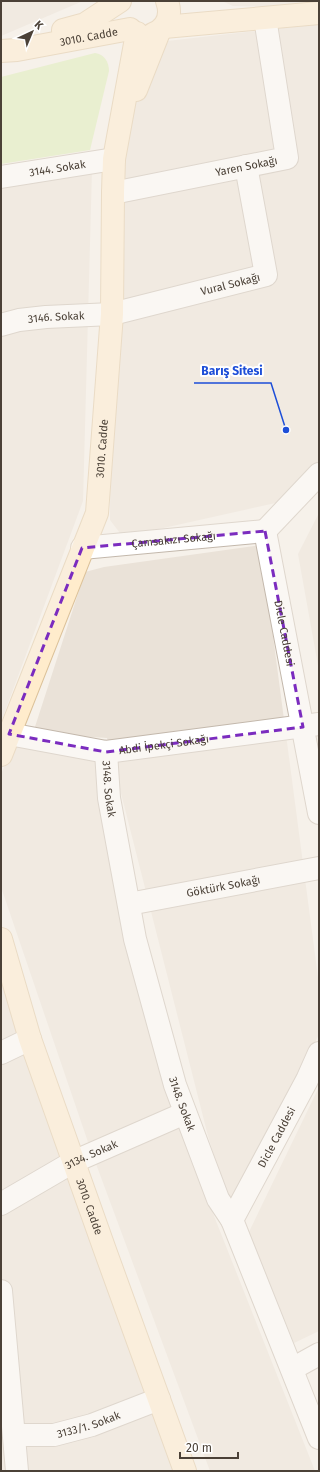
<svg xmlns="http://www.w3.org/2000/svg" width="320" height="1472" viewBox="0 0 320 1472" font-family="'Fira Sans',sans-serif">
	<rect width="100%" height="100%" fill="#f6f1ea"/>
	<path fill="#eae2d8" d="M1,1H83L1,36Z
		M222,1H319V3L286,7L233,6Z
		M319,24V463L280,502L123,537L110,520L112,190L123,127L158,42Z
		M92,169L83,501L1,722V187Z
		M319,513V671L298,554Z
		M261,545L319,985V1034L241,1200L228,1201L208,1136L107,738L33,733L85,572L104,567Z
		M13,747L93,750L193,1163L315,1471H210L89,1145L1,887V774Z
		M1,964L188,1471H1Z
		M319,1087V1331L294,1343L248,1234Z"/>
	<path fill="#d9edb1" d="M95,53C104,54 109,62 109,71L90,150L1,164V77Z"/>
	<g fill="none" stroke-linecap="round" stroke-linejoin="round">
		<g stroke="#c3b8ac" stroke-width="24">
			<g id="street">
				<path id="s1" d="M1,177L114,159"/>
				<path id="s2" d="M113,193L287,158L265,18"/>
				<path id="s3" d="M1,325L19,320L46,317L112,314L266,275L246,166"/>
				<path id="s4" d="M265,531L319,813"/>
				<path d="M265,531L319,474"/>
				<path id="s5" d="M82,548L265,531"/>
				<path id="s6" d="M9,734L106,752L319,724"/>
				<path id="s7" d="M106,752L109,798L135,939L175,1085L218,1199L232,1220L319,1438"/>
				<path id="s8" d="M129,904L319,868"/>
				<path d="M1,1053L30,1039"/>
				<path id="s9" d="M1,1204L73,1162L185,1113"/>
				<path id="s10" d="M232,1220L307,1080L319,1053"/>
				<path d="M1,1291L17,1471"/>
				<path d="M292,1369L319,1354"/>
				<path id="s11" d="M14,1435H54L92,1425L159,1399"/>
			</g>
		</g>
		<g stroke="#dcc29a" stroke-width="24">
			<g id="secondary">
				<path d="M164,27L319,13"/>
				<path d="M63,30L85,24L120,1"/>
				<path d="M153,34C168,28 172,15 167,1"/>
				<path id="s12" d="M1,51L17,50L130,29"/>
				<path d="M136,90L159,32"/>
				<path id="s13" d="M1,755L97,513L112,314L113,193L114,159L137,33"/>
				<path id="s14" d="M1,939L30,1039L106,1253L185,1471"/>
			</g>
		</g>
		<use href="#street" stroke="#fff" stroke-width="22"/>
		<use href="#secondary" stroke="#ffeccc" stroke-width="22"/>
	</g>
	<path d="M0 0H320V1472H0ZM265,531L303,727L106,752L9,734L82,548Z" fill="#f6f1ea" fill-opacity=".55" fill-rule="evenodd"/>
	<path fill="none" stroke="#7b2cbf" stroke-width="3" stroke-dasharray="8 5" stroke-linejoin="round" d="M265,531L303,727L106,752L9,734L82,548Z"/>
	<g text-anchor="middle" stroke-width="4" stroke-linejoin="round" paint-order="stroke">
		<g font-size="11" fill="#4b4137" stroke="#fff">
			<text dy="4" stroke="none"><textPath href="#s12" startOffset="89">3010. Cadde</textPath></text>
			<text dy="4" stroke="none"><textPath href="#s2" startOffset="136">Yaren Sokağı</textPath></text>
			<text dy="4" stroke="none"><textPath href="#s1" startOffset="57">3144. Sokak</textPath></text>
			<text dy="4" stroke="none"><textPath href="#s3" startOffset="234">Vural Sokağı</textPath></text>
			<text dy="4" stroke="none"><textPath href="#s3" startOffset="56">3146. Sokak</textPath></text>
			<text dy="4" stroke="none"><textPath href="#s13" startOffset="325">3010. Cadde</textPath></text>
			<text dy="4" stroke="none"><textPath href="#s5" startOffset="92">Çamsakızı Sokağı</textPath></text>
			<text dy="4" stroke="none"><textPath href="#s4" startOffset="104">Dicle Caddesi</textPath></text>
			<text dy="4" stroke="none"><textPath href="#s6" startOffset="157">Abdi İpekçi Sokağı</textPath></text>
			<text dy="4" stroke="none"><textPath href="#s7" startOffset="37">3148. Sokak</textPath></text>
			<text dy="4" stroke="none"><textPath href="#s8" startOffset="96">Göktürk Sokağı</textPath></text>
			<text dy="4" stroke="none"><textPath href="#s7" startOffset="361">3148. Sokak</textPath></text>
			<text dy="4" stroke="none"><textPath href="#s10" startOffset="94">Dicle Caddesi</textPath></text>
			<text dy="4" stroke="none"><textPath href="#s9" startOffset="103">3134. Sokak</textPath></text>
			<text dy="4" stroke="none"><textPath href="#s14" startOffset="282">3010. Cadde</textPath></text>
			<text dy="4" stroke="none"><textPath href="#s11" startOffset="76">3133/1. Sokak</textPath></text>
		</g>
	</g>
	<path fill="none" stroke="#1d4ed8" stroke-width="1.5" d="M286 430L271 383H194"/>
	<circle fill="#1d4ed8" stroke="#fff" stroke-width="1.5" cx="286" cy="430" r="4"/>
	<g font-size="12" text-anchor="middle" font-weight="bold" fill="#1d4ed8" stroke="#fff" stroke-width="4" stroke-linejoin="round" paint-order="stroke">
		<text x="232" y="375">Barış Sitesi</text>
	</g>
	<rect width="320" height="1472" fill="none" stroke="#4b4137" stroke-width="4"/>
	<g transform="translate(32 32) rotate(44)" stroke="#ffffff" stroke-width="3" paint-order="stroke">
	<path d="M0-3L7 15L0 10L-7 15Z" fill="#4b4137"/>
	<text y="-6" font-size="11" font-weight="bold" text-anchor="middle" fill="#4b4137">K</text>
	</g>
	<path d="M180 1452v6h58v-6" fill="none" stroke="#4b4137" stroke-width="2"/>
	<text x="186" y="1452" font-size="12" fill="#4b4137" stroke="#ffffff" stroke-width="3" paint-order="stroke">20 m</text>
</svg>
